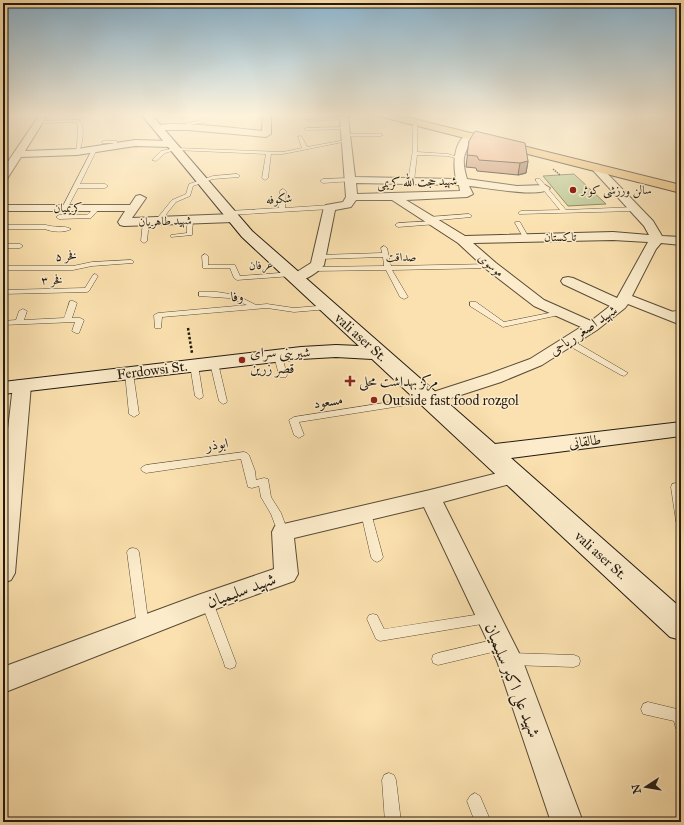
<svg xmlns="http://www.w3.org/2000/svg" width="684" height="825" viewBox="0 0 684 825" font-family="'IM FELL Great Primer',Amiri,serif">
	<rect width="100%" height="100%" fill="#fbe1af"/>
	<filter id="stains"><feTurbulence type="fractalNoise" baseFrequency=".005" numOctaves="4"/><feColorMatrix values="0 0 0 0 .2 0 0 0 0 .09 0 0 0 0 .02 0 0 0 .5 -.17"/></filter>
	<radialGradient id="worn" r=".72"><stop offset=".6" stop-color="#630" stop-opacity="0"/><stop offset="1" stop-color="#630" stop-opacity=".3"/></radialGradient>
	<path fill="#b8c490" stroke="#6d6f50" d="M574,174L606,204L568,206L543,176Z"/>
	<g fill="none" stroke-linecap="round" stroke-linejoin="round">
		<g stroke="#584c38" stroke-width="1">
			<path id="lane" d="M116,114H120L116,117L114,116Z
				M211,114H215L206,122L189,125L190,127L188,128L184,124L203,120Z
				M344,117L346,119L309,121L307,120Z
				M79,120C79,121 82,124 82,126C84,132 82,150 77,153L75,152L77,147L78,125L76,122L39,123L37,122L39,121Z
				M415,121L417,122V152L448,154L461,158L459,159L448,156L417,155L414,181L411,183L408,181L413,150V122Z
				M345,127L347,129L306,130L304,129L306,128Z
				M346,134H381L383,135L381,136H344Z
				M300,136L302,137L307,147L346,140L348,141L283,154H271L268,178L265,180L262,178L266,154L175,150L165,153L156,161L152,160L161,151L175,148L283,152L302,148L298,137Z
				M104,141H117V145L115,146L113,143H102V142Z
				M93,148L97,149L80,184H105L108,186L105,188H78L67,209H63L62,208Z
				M237,174L240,176L239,177L213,179L193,186L190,196L176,202L160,222L155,221L172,200L186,194L189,184L213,176Z
				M351,178L354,180L353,181L323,183L320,181L323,179Z
				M536,179H540L566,210L635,207L638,209L635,211L519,214L518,213L521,211L560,210L536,181Z
				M283,189L286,191L285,208L330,205L333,207L330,209L229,215L226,213L229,211L279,208L280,191Z
				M95,207L100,208L91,218L59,219L56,217L59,215H87Z
				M469,214L472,216L471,217L429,221L426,219L429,217Z
				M190,218L193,220L192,235L171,237V235L187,233V220Z
				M146,219L149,221L147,241L144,243L141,241L143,221Z
				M435,221L438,223L437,224L398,227L395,225L398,223Z
				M516,222H520L529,238L528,239H524L515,223Z
				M3,225H46C54,228 64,225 71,229C65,233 51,232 45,229H3Z
				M3,244H20L23,246L20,248H3Z
				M384,246L387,248L391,266L491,264L494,266L491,268L392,270L408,297L404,299L400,297L386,270L312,271L309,269L312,267L384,266L383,257L319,259L316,257L319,255L382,253L381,248Z
				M205,254L208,256V265H235L240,276L292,272L295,274L292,276L237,280L234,278L230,268H203L202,256Z
				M131,260L133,261V263L92,266L73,270H3V266H73L92,262Z
				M95,274L98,276L89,291L87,292L3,294V290L85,288L93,275Z
				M199,292H217L230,294L244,299L256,305L267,304L294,308L329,305L333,307L329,309L294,312L267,308L162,317L161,328H155L154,315L158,313L247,305L229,298L199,296Z
				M70,301H73L77,303L72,318H80L84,320L79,333H76L72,331L75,322L3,325V321L16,320L19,311L23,309L27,311L24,320L64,318Z
				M470,302H476L504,322L559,311L563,313L559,315L503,327L470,306Z
				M681,310V314L669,317L665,315L666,313Z
				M564,339H570L628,373L624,376L621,375L564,343L563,341Z
				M275,354H281L282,356L287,375L286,377H280L279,375L274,356Z
				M211,361H214L218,363L227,401L226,403L223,404L219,401L210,363Z
				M191,363H194L198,365L203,396L202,398L199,399L195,396L190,365Z
				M129,370L133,373L139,414L134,417L129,414L125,373Z
				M429,396L433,399L432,401L299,422L304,435L299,438L294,435L289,420L294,417Z
				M244,452L247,453L249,455L255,471L256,480L264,478L268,479L271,497L281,513L288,532L287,535L283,536L279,535L271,514L261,497L259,486L252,488L248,487L241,459L146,473L142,471L141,469L142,467L146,465Z
				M676,483H681V525L677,524L676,521L671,487L672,484Z
				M366,509L370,510L371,513L383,557L381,560L377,562L373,560L371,557L361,513L362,510Z
				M133,548L137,549L139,552L149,627L147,631L143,633L139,631L137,627L127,552L129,549Z
				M207,597L211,598L213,602L236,663L235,667L230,669L225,667L224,663L201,602L203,598Z
				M488,613L492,614L494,618L492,622L488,623L380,641L376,639L367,619L369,615L373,614L377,615L384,629Z
				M501,638L505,640L507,644L505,648L501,650L438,665L433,663L432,659L433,655L438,653Z
				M510,653L574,655L579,657L580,661L579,665L574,667L510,665L505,663L504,659L505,655Z
				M648,702L681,710V731L676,729L674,721L643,714L641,709L643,704Z
				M389,773L394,775L396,780L401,822H385L382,780L384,775Z
				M475,793L480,796L491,822H475L467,801L470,796Z"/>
		</g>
		<g stroke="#584c38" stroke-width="2">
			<path id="street" d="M40,114H48L25,151L77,149L135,140L170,141L175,144L170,147L135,146L77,155L21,157L7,179L3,180V169Z
				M263,114H271V134L266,137L188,130H157L153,127C161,119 245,129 262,131Z
				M341,114H349L348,118L355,177L456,179C453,165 453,138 471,133L476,136C463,152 461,159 467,179L517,186L545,185L550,188C542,199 484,187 469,186L473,194L467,197L406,200L465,236L613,232L649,235L644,226L590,167L595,164L599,165L653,221L662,236L681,237V245L661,243L656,249L632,296L681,315V325L628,304L625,308L597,330L542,365L501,382L436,403L430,405L424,403L421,399L424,395L489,374L530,359L581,327L534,306L486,269L458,243L392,200H356L351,207L335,210L324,265C318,273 302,283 292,281L290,278L292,275L311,263L324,207L326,205L343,202L346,197L340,118ZM356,183L459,185L460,191L357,194ZM613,240L648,242L617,298L573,278L568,277L563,278L561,281L563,284L610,306L591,321L544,300L496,263L473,243Z
				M140,195L146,198L132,218L233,214L237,215L239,218L237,221L233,222L124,226L120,225L118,222L125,211H3V205H130L136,196Z
				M22,380L28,381L31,385L15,573L11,580L3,583V474L13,385L16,381Z
				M514,469L521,471L524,476L521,481L443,502L522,659L583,822H551L497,661L424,507L294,538L298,574L294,581L216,609L3,693V667L198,595L274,569L272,532L275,526L430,490Z"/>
		</g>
		<g stroke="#221a11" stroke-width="2">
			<path id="secondary" d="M3,114H10L3,118Z
				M141,114H151L252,231L495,444L681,422V436L511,458L681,608V640L670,637L372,359L336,357L301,359L3,394V382L301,347L336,345L359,346L242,237Z"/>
		</g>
		<g stroke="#221a11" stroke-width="2">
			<path id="primary" d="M377,114H394L681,185V193L378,116Z"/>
		</g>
		<path stroke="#221a11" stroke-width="1.5" stroke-dasharray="1.5 1" stroke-linecap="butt" d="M553,169L560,175"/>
		<path stroke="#221a11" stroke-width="2.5" stroke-dasharray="2.5 2" stroke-linecap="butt" d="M188,328L192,353"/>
		<use href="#lane" fill="#fceccb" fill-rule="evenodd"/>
		<use href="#street" fill="#fceccb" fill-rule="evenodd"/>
		<use href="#secondary" fill="#fceccb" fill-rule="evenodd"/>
		<use href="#primary" fill="#eec078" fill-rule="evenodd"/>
	</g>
	<path fill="#c79577" stroke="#221a11" d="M469,141L528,161L526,173L518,175L477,171L476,168L466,167Z"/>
	<path fill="#a27961" stroke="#221a11" d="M528,161L526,173L518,175L520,163Z"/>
	<path fill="#e7ad8a" stroke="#221a11" d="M475,131L525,143L528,161L520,163L479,160L477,156L467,155L469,141Z"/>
	<linearGradient id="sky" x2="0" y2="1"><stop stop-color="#8bb7d3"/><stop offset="0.5" stop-color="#fdf2db"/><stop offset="1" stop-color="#fdf2db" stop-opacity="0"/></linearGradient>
	<rect width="684" height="229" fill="url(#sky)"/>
	<g fill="#8f2418" stroke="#fceccb" stroke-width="1.5">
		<circle cx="573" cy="190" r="4"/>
		<circle cx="242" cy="360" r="4"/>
		<path d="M348 375h4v4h4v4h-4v4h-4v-4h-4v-4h4z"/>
		<circle cx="374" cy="400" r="4"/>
	</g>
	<g text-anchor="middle" stroke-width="3" stroke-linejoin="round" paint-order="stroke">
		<g font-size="12" fill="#221a11" stroke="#fceccb">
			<text transform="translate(417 182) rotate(-2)" y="4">شهید حجت الله کریمی</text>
			<text transform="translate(279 199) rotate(-4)" y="4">شکوفه</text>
			<text x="68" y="212">کریمیان</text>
			<text transform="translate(165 221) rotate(-2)" y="4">شهید طاهریان</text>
			<text transform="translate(560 237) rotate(-1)" y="4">تاکستان</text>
			<text transform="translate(66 256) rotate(-4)" y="4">فخر ۵</text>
			<text transform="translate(401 257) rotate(-1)" y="4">صداقت</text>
			<text transform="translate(261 265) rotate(-4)" y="4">عرفان</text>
			<text transform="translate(491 265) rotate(40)" y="4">موسوی</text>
			<text transform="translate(52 280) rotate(-2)" y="4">فخر ۳</text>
		</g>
		<g font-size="12" fill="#221a11" stroke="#fceccb" text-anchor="start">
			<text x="581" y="194">سالن ورزشی کوثر</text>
		</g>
		<g font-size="14" fill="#221a11" stroke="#fceccb">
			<text transform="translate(237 296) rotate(-5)" y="5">وفا</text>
			<text transform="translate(583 330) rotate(-34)" y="5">شهید اصغر ریاحی</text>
			<text transform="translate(361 337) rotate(42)" y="5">vali aser St.</text>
			<text transform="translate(152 370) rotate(-7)" y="5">Ferdowsi St.</text>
			<text transform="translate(328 401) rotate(-9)" y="5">مسعود</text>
			<text transform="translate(585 441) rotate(-7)" y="5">طالقانی</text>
			<text transform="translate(217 444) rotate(-9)" y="5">ابوذر</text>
			<text transform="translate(601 555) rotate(42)" y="5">vali aser St.</text>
		</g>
		<g font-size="14" fill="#221a11" stroke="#fceccb" text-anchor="start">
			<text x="250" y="357">شیرینی سرای<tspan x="250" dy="16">قصر زرین</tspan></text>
			<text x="359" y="386">مرکز بهداشت محلی</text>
			<text x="382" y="405">Outside fast food rozgol</text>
		</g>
		<g font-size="17" fill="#221a11" stroke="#fceccb">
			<text transform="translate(241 590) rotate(-20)" y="6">شهید سلیمیان</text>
			<text transform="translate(513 680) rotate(68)" y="6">شهید علی اکبر سلیمیان</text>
		</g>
	</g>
	<rect width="684" height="825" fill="none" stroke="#fbe1af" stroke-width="16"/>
	<rect x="4" y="4" width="676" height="817" fill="none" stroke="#221a11" stroke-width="2"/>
	<rect x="8" y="8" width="668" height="809" fill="none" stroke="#221a11"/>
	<g transform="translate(646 787) rotate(258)" stroke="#fceccb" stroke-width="3" paint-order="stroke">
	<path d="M0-3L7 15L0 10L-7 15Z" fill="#221a11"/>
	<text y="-6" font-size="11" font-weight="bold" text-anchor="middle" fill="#221a11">N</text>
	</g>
	<rect width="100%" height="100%" filter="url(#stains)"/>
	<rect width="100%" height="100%" fill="url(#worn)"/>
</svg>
